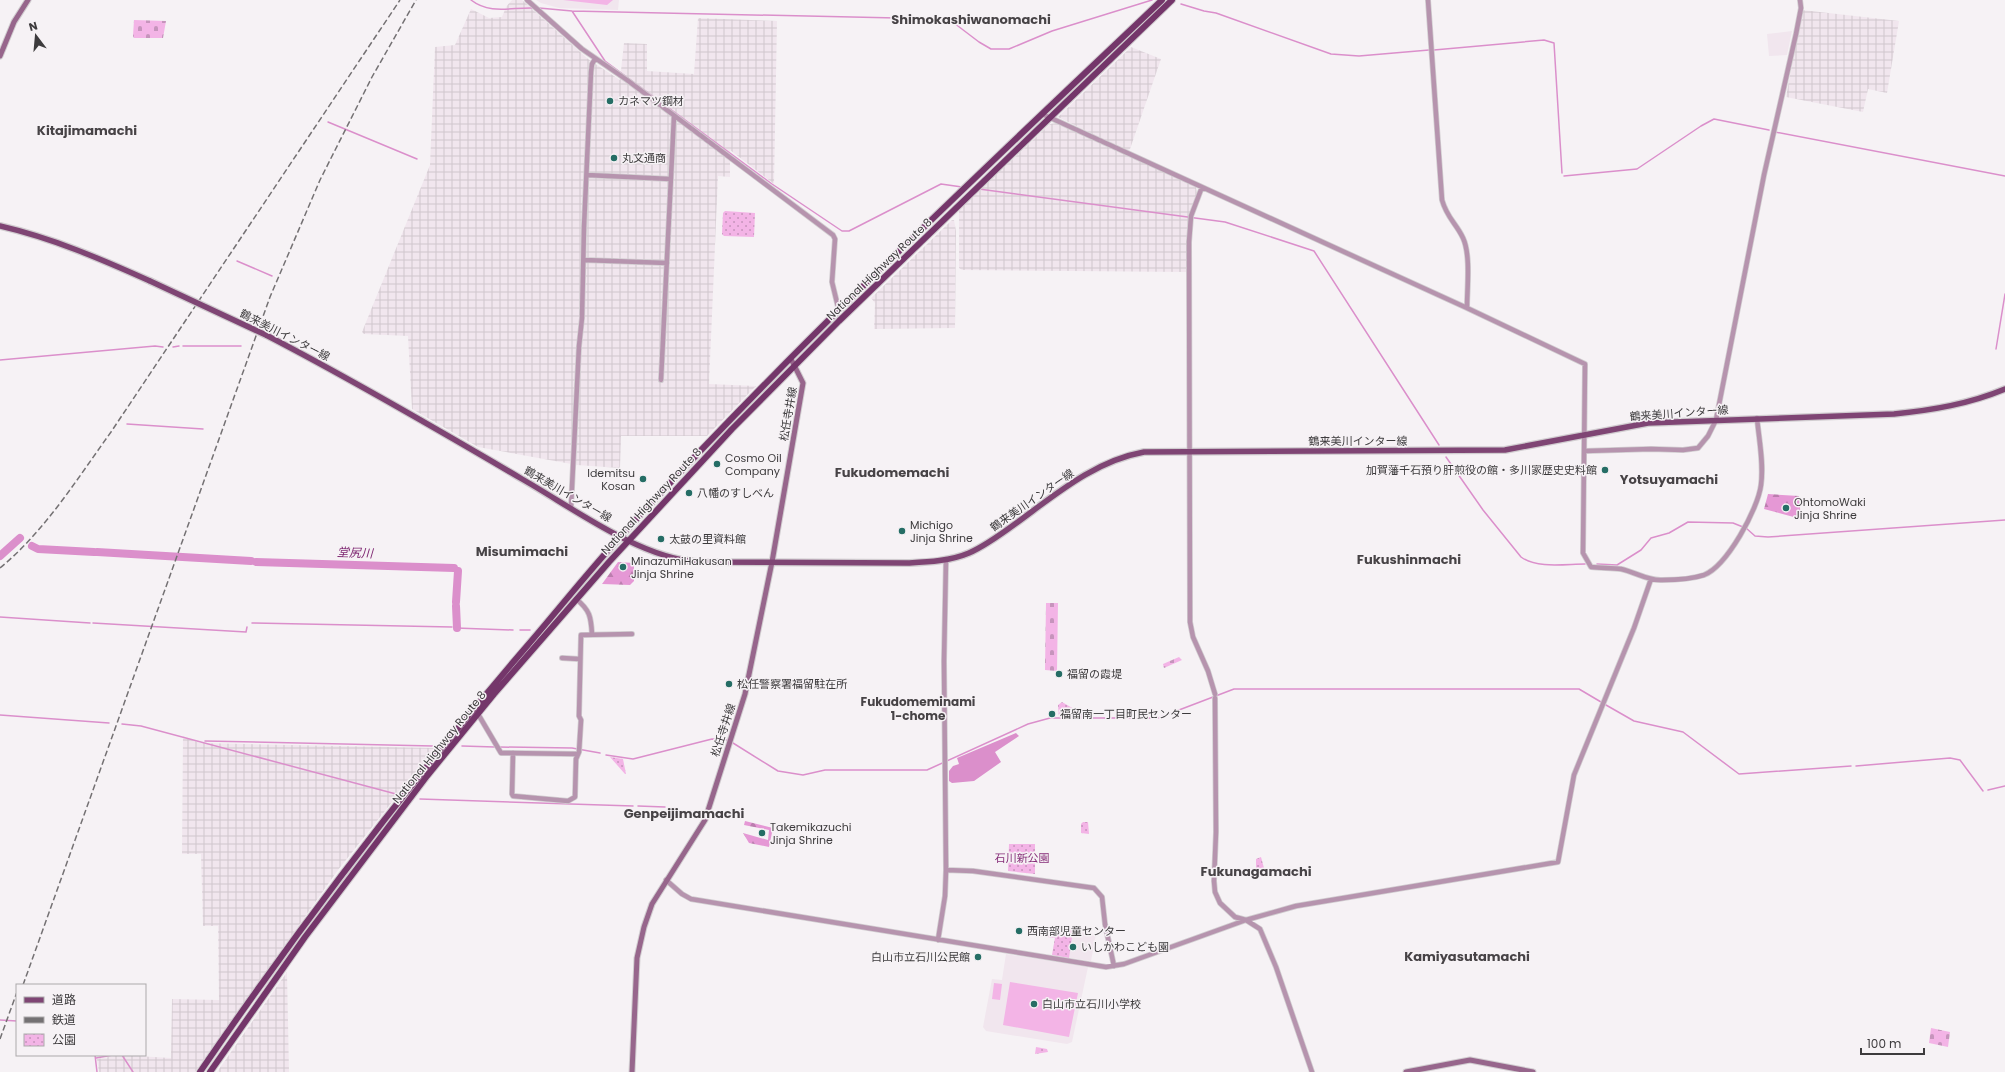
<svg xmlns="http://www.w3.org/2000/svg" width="2005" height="1072" viewBox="0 0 2005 1072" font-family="Poppins,'Noto Sans JP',sans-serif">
	<defs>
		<pattern id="industrial-grid" width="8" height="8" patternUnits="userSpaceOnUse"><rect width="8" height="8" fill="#f1e6ee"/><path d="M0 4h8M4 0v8" fill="none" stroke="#d0c6cd"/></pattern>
		<pattern id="forest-firs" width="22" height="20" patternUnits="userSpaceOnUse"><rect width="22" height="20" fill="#e598d5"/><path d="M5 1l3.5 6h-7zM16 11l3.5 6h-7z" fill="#bb7dae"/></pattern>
		<pattern id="cemetery-stones" width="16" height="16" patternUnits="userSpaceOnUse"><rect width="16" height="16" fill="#f3b4e6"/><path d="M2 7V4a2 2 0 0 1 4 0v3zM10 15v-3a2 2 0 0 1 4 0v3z" fill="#c694bc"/></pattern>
		<pattern id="park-dots" width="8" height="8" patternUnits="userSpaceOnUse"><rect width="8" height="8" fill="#f3b4e6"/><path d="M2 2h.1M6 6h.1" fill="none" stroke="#c694bc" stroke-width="1.8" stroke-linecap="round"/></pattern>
	</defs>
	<rect width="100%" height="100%" fill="#f6f2f5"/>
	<path fill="#f1e6ee" d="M536,0H619L618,10L559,8L541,3Z
		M1792,31L1787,55L1769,56L1767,34Z
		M1057,927L1096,934L1091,961L1052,955L1055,938L1040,936L1041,933L1056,935Z
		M1006,954L1088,967L1072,1042L1067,1044L986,1031L983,1027L992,979L1002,980Z"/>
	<path fill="url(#industrial-grid)" d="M512,0H522L588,59L620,80L624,43L647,44V71L694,74L698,18L777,21L774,184L730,150V177L718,176L709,384L756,386L707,436H621L620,468L577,465L478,447L412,409L408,336L364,334L362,332L430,165L435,47L455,45L471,9L489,18L502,17L506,7Z
		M1802,10L1899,21L1887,93L1868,89L1863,112L1786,97Z
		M1131,47L1161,59L1130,149L1127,151L1058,117Z
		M1056,123L1196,187L1197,193L1188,223L1186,272L962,270L959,268V210L1050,124Z
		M952,220H954L956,231L955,328L874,329L875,303L871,298Z
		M183,736L200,743L435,748L338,870L195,1072H99L97,1059L120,1055L171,1058L172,999L219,1000L218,926H203L201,854H182Z
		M287,972L289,1072H217Z"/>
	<path fill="url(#forest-firs)" d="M1768,494L1799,496L1801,519L1764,509Z
		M618,562L634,563V581L630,585L602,584Z
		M745,821L773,828L769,847L749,843L743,833L768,840L769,830L744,825Z"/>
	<path fill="url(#cemetery-stones)" d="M134,20L166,21L163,38H134L133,36Z
		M1046,603H1058L1057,671L1045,670Z
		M1179,657L1182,660L1164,668L1163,664Z
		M1931,1028L1950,1032L1948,1047L1929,1043Z"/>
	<path fill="url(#park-dots)" d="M725,211L755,213L754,237L724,236L722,234L723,213Z
		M1062,702L1086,716L1087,717H1059L1058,705Z
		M610,757L623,759L626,774H625Z
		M1083,822H1088L1089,834L1081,833V824Z
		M1009,844H1035V874L1008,871Z
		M1261,857L1264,868L1256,870V859Z
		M1057,927L1073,930L1069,958L1052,955L1055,938L1040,936L1041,933L1056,935Z
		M1036,1047L1047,1049L1048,1052L1035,1054Z"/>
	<path fill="#f3b4e6" d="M563,0H613L607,5Z
		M1010,982L1078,993L1069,1037L1003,1025Z
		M994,983L1002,984L1000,1000L992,999Z"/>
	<path fill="#db8fcb" d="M1016,733L1019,736L995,752L1001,762L974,781L952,783L949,781V771L953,766L959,764L957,758Z"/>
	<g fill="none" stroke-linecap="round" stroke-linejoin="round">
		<path stroke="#db8fcb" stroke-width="1.5" d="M471,0C490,15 512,7 534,8
			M1181,4L1204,11L1216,13L1331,54L1359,56L1429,50
			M539,8L572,11L942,19L954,23L979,42L991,49H1009L1052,31L1152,0
			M572,11L605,61L772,184L842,231H849L941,184L962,187
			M1434,50L1544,40L1554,43L1562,173
			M328,122L417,159
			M1775,132L2005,176
			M1564,176L1637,169L1701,126L1714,119L1769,130
			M979,189L1225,222L1314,251L1439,445
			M237,261L272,276
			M183,346H241
			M173,347L179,346
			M1996,349L2005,294
			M0,360L155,346L163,347
			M127,424L203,429
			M1446,457L1483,510L1521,557C1537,569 1566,564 1585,564
			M1746,528L1755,536L1768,537L2005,520
			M1597,564L1617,565L1641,550L1651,538L1669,533L1688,522L1733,523L1743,527
			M0,617L90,623
			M93,623L246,632L247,627
			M252,623L452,627
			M456,628L513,630
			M520,630H530
			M1606,705L1634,721L1683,732L1739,774L1851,766
			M0,715L109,723
			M122,724L141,726L396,794
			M205,741L433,746
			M733,743L778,771L803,775L825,770H927L1028,724L1050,718H1158L1234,689H1579L1601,702
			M462,746L495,747
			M499,747L572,748L600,753
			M606,755L633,759L712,739L727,740
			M1856,766L1950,758L1960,760L1983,791
			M1988,790L2005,786
			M420,799L633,806
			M638,806L665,807
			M0,1020L17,1021
			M95,1055L97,1072
			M122,1055L133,1072
			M96,1058L113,1055"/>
		<path stroke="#db8fcb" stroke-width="8" d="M32,546L38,549L94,552
			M97,552L251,561
			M0,556L20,538
			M256,562L454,568
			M456,602L458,571
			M456,606L457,628"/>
		<g stroke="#d1cdd0" stroke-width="6">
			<path id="tertiary" d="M527,0L582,49L627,80L833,235L835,239L832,282L839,311
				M1428,0L1442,200C1447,218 1456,223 1463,238C1471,255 1467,289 1467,308L1585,364L1583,553L1591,567C1601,568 1611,568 1621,569C1635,572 1648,581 1662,580C1675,580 1692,579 1704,575C1727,566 1758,509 1761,485C1764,463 1759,440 1757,418
				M1042,114L1467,308
				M587,175L670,179
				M1202,187L1191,216L1189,242L1190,622L1193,637L1208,671L1215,694
				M584,260L667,263
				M661,380L674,116
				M1585,451L1651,449L1683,450L1698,448L1708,436L1716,420L1764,175L1796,34L1801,8L1800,0
				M571,507L579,346L582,318L584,227L591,72L592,64L595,59
				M576,599C590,610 591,617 592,634
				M562,658L579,659
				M1215,698L1216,832L1214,881L1215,892L1220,903L1235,917L1246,920L1260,929L1276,967L1312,1072
				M478,714L501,753L578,754
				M513,753L512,794L513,796L568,801L575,797L576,759L579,752L581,720L579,716L581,635L632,634
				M946,870L973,871L1094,888L1102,897L1105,924L1114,966
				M666,880L682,894L691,899L1106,967L1124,964L1246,920L1296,906L1558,862L1574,775L1634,628L1651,579
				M938,940L945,896L946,870L944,661L946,559"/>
		</g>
		<g stroke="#d1cdd0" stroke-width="7">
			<path id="secondary" d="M0,56L14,22L28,0
				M632,1072L637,958L644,927L652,904L705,820L745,694L772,562L803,383L791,359
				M1406,1072L1470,1060L1533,1072"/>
		</g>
		<g stroke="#d1cdd0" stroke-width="8">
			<path id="primary" d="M0,226C52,238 101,259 150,281
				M266,335C353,380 437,429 522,479C573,508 638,557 697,562L909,563C929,562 950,561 969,553C985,546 1000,535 1015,524C1055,495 1094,461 1144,452L1505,450L1648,423L1894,414C1933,410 1969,404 2005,389"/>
		</g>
		<g stroke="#d1cdd0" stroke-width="8">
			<path id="trunk" d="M200,1072C301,924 410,782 527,646C558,610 588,572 621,536C792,348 978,175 1162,0
				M210,1072L305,937L427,776L494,694L609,562L732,429L839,321L1172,0"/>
		</g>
		<use href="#tertiary" stroke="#b694ae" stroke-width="4.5"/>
		<use href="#secondary" stroke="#97668c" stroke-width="5"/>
		<use href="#primary" stroke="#7f4574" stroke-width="5.5"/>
		<use href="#trunk" stroke="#74366a" stroke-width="6"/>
		<path stroke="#747173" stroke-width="1.5" stroke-dasharray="6 3" stroke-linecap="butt" d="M0,568C45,531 77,479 111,432L400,0
			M23,985L270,297L320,180L372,77L416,0
			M0,1039L17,992"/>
		<g stroke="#d1cdd0" stroke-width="8" stroke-linecap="butt">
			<path id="primary-bridge" d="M150,281L266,335"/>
		</g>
		<use href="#primary-bridge" stroke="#7f4574" stroke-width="5.5"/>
	</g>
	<g fill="#256d65" stroke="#f6f2f5" stroke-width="1.5">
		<circle cx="610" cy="101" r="4"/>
		<circle cx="614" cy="158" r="4"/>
		<circle cx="717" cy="464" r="4"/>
		<circle cx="1605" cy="470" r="4"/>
		<circle cx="643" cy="479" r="4"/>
		<circle cx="689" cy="493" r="4"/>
		<circle cx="1786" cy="508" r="4"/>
		<circle cx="902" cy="531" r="4"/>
		<circle cx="661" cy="539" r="4"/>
		<circle cx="623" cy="567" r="4"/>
		<circle cx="1059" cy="674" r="4"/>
		<circle cx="729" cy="684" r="4"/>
		<circle cx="1052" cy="714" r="4"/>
		<circle cx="762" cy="833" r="4"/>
		<circle cx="1019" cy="931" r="4"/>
		<circle cx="1073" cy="947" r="4"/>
		<circle cx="978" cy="957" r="4"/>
		<circle cx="1034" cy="1004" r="4"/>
	</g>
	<g text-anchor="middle" stroke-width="3" stroke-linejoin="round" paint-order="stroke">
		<g font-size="11" fill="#3d3b3d" stroke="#f6f2f5" text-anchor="start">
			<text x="618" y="105">カネマツ鋼材</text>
			<text x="622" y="162">丸文通商</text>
			<text x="725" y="462">Cosmo Oil<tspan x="725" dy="13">Company</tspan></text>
			<text x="1597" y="474" text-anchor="end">加賀藩千石預り肝煎役の館・多川家歴史史料館</text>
			<text x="635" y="477" text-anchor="end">Idemitsu<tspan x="635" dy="13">Kosan</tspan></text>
			<text x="697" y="497">八幡のすしべん</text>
			<text x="1794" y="506">OhtomoWaki<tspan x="1794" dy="13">Jinja Shrine</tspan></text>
			<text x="910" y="529">Michigo<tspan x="910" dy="13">Jinja Shrine</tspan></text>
			<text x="669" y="543">太鼓の里資料館</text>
			<text x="631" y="565">MinazumiHakusan<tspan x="631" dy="13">Jinja Shrine</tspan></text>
			<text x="1067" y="678">福留の霞堤</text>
			<text x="737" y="688">松任警察署福留駐在所</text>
			<text x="1060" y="718">福留南一丁目町民センター</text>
			<text x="770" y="831">Takemikazuchi<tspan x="770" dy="13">Jinja Shrine</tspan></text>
			<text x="1027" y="935">西南部児童センター</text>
			<text x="1081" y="951">いしかわこども園</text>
			<text x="970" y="961" text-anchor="end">白山市立石川公民館</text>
			<text x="1042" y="1008">白山市立石川小学校</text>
		</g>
		<g font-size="11" fill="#3d3b3d" stroke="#f6f2f5">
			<text transform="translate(879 269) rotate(-44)" y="4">National Highway Route 8</text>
			<text transform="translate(285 335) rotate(27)" y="4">鶴来美川インター線</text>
			<text transform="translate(1679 413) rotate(-4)" y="4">鶴来美川インター線</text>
			<text transform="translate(788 414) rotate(-80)" y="4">松任寺井線</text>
			<text x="1358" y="445">鶴来美川インター線</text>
			<text transform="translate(568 494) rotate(30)" y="4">鶴来美川インター線</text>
			<text transform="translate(1032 500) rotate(-35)" y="4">鶴来美川インター線</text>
			<text transform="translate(651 501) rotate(-47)" y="4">National Highway Route 8</text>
			<text transform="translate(723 730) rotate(-72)" y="4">松任寺井線</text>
			<text transform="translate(439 747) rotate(-51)" y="4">National Highway Route 8</text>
		</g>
		<g font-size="11" fill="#872f79" stroke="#f6f2f5">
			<text x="1022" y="862">石川新公園</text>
		</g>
		<g font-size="12" font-style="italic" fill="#7e2671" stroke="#f6f2f5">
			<text transform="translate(355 553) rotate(2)" y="4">堂尻川</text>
		</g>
		<g font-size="12" font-weight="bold" fill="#474346" stroke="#f6f2f5">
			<text x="918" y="706">Fukudomeminami<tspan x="918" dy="14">1-chome</tspan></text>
		</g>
		<g font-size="13" font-weight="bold" fill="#474346" stroke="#f6f2f5">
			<text x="971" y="24">Shimokashiwanomachi</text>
			<text x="87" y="135">Kitajimamachi</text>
			<text x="892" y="477">Fukudomemachi</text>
			<text x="1669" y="484">Yotsuyamachi</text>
			<text x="522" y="556">Misumimachi</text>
			<text x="1409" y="564">Fukushinmachi</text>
			<text x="684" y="818">Genpeijimamachi</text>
			<text x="1256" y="876">Fukunagamachi</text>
			<text x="1467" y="961">Kamiyasutamachi</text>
		</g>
	</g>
	<rect x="16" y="984" width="130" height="72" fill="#f6f2f5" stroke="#aca9ab"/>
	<rect x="24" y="997" width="20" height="6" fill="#7f4574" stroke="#aca9ab"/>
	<text x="52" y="1004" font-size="12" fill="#3d3b3d">道路</text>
	<rect x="24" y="1017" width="20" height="6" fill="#747173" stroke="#aca9ab"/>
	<text x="52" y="1024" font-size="12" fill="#3d3b3d">鉄道</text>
	<rect x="24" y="1034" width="20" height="12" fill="url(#park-dots)" stroke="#aca9ab"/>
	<text x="52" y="1044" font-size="12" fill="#3d3b3d">公園</text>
	<g transform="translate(36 36) rotate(344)" stroke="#f6f2f5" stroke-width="3" paint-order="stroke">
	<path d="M0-3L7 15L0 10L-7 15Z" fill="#3d3b3d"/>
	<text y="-6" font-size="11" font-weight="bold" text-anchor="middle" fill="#3d3b3d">N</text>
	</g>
	<path d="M1861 1048v6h63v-6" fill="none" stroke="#3d3b3d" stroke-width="2"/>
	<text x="1867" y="1048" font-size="12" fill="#3d3b3d" stroke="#f6f2f5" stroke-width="3" paint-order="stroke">100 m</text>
</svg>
